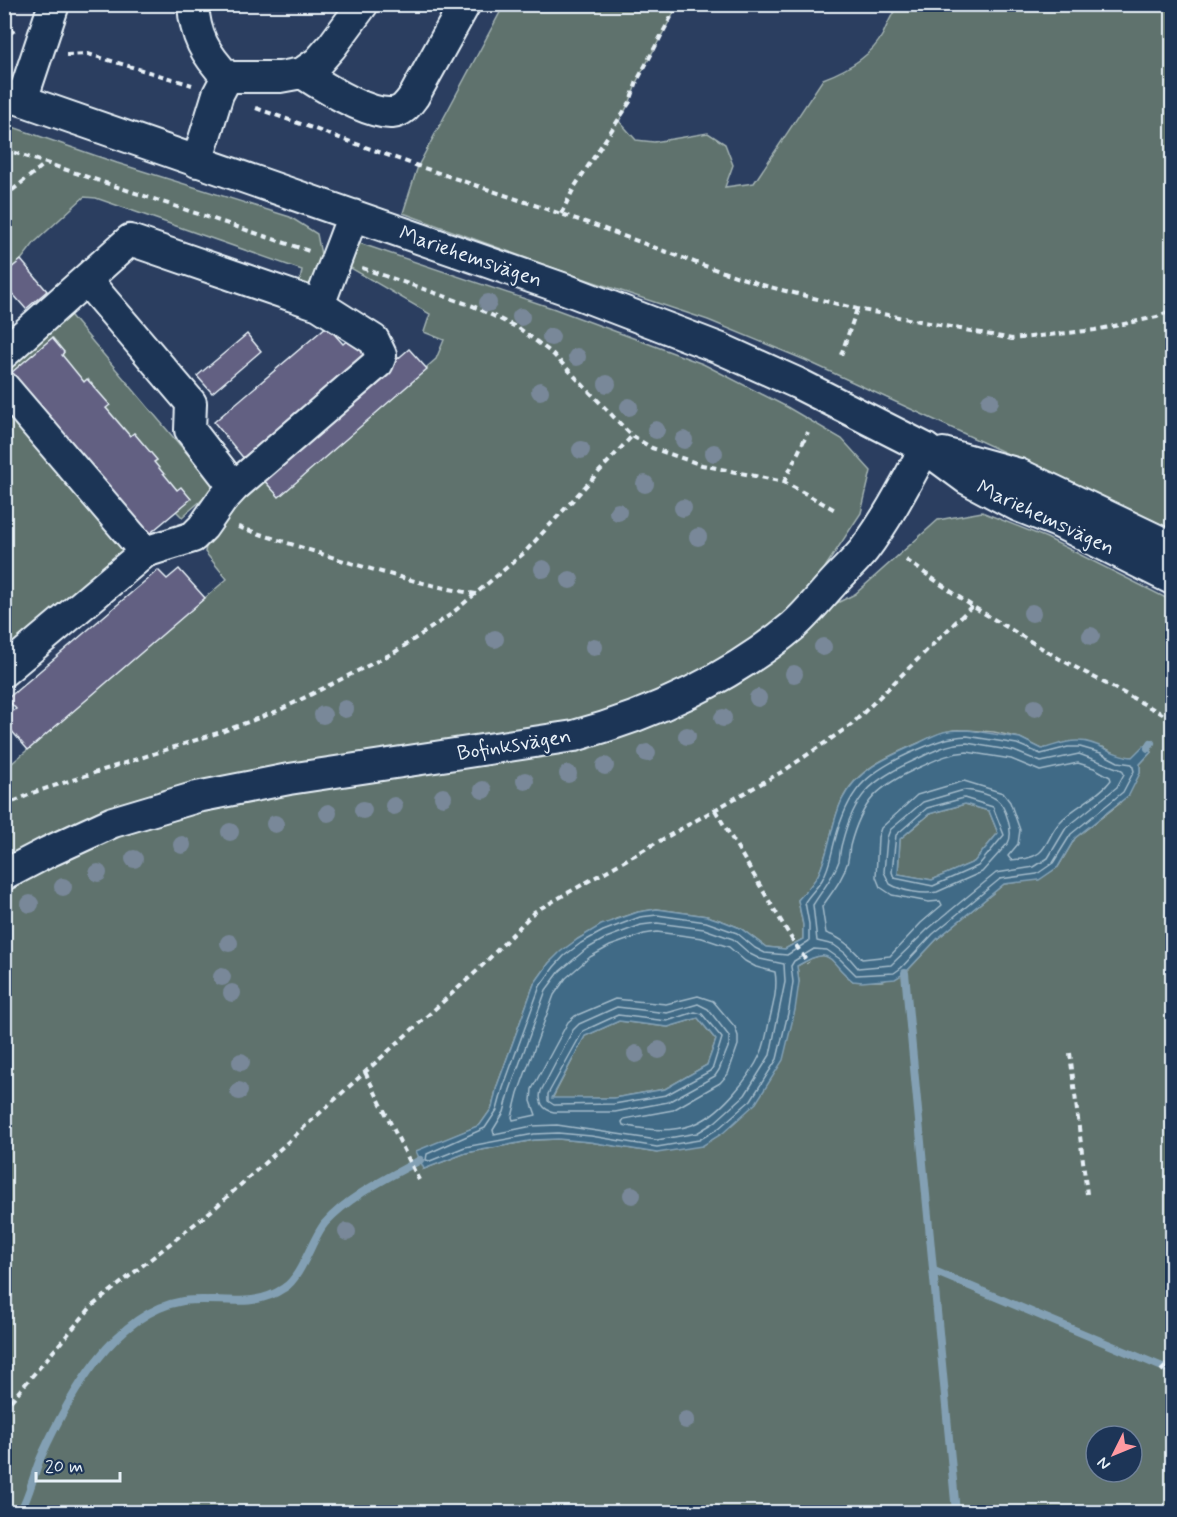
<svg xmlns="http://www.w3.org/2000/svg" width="1177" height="1517" viewBox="0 0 1177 1517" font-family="Mynerve,sans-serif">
	<rect width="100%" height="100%" fill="#2b3e60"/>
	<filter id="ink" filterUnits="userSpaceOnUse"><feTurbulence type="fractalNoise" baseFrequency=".0167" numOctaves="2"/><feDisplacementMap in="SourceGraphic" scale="12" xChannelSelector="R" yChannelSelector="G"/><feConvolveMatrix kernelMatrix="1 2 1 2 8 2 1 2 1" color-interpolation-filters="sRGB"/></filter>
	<g filter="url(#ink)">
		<path fill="#5e726d" stroke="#a3b2b2" stroke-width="1.5" fill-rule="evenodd" d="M504,5H678L637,81L630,102L619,121L636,140L654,142L708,133L725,144L733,165L725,187L754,183L823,79C847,70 871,57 883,34C888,23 891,14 899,5H1172V530L805,360L708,320L570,274L403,213L418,166Z
			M4,124L117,163L290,217L317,234L323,265L316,291L299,286L302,270L96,198L84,197L35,242L21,260L6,273L4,270Z
			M344,238L555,309L703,364L787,407L842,439L871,471L861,513L826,566L795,624L855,594L938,520L982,512L1047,538L1172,601V1512H5L4,770L227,579L205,552L211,518L261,477L279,496L436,359L444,340L424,332L430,314L337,260ZM967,730L994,732L1020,738L1042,749L1052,747H1103L1120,756L1132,757L1151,752L1140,764V773L1119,804L1075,838L1058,867L1039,879L1004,884L937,939L905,973L882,981H853C827,960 833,944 797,966L799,982L657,1153L590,1142L558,1139L534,1140L466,1153L424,1169L442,1141L480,1125L492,1108L497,1086L534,984L549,963L578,939L616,919L638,912L657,909L707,916L725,922L740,928L766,947L785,949L803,939V925L798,900C805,892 813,884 818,875C830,851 831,823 842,800C857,768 893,754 923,741C931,738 940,732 949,731C955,729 962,730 967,730ZM1096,1436H1132V1472H1096Z
			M66,310L211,482L225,480L182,517L176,511L177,490L154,462L157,460L134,433L130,436L106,408L109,405L88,379L84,382L62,355L64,352L53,338L11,373L5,366Z
			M4,387L145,552L4,671Z
			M965,804L989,811L998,833L974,862L932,880L898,874L900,839L930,814Z
			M698,1018L716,1040L707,1065L665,1089L614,1098L552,1099L585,1036L619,1021L668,1027Z"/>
		<path fill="#3f6a86" stroke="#83a0b4" stroke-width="1.5" fill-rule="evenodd" d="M968,730L1020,738L1042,749C1054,746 1066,740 1079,741C1098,741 1112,756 1132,757L1144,745L1151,752L1140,764V773L1129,795L1075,838L1058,867L1039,880L1004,884L937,939L905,973L895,979L862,982L853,981C827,961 833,944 797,966L799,982L795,1010L783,1060L756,1103L723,1133L702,1146L657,1153L590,1142L558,1139L534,1140L466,1153L424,1169L416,1151L480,1125L492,1108L497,1086L534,984L549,963L560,952L578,939L601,925L638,912L657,909L707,916L725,922L740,928L766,947L785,949L803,939V925L798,900C805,892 813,884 818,875C830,851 831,823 842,800C857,769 890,756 919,743C929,738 938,732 949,731C955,730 961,730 968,730ZM965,804L989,811L998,833L974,862L932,880L898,874L900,839L929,814ZM698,1018L716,1040L707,1065L665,1089L614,1098H552L585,1036L619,1021L668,1027Z"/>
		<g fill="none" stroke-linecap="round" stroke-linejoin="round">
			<path stroke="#a4bbca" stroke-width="1.5" d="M967,736L1017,744L1041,754L1068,747H1080L1101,753L1118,762L1132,764L1134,771L1123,792L1071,834L1053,863L1037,874L1000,879L933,934L901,968L894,973L856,975L840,959L827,950L814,949L794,961L791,966L793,982L789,1009L777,1059L751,1100L719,1128L699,1140L657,1147L591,1136L558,1133L534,1134L465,1147L430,1161L426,1160L427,1154L485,1128L497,1110L503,1088L540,986L554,967L564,956L581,943L603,931L640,917L657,915L706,922L723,928L737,933L755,948L765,953L787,955L809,941V924L805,902C810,894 817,888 822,880C830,867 831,854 835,840C848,791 864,774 910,753C931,744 944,737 967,736Z
				M967,743L1014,751L1041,762L1079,754L1122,770L1124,774L1117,787L1066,828L1048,858L1034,867L996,873L928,929L891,965L858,968L845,953L834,945L817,941L813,905C822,890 833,878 839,861C840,855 840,849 842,843C854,795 871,780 915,760C934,751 945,744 967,743Z
				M967,752L1011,759L1040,771L1078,763L1094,768L1110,777L1111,780C1099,797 1074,806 1060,822C1051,831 1048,846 1039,853C1031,859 1021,859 1011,860L1008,856L1018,844L1020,830L1010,802L1003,793L964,781L917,795L881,828L878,837L876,877L880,887L892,895L929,902L940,901L942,905L921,923L890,956L862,959C851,947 842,938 826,933L822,907C831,893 842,881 847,864C849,858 849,852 850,846C862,800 878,786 920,767C936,760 949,753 967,752Z
				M964,790C974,791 988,794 996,799C1006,806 1014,833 1008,843L982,872L937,892C924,895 901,891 890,884L884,872L887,838L890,830L923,802Z
				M964,798L993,807L1004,835L978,866L933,886L894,878L892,872L896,835L927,808Z
				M657,923L704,929L733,939L750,954L760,959L784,964L785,982L770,1055L745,1095L715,1122L697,1133L657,1140L557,1125L532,1126L494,1134L493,1130L504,1112L510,1090L546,990L560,971L585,950L606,938L641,925Z
				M657,932L702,938L729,947L745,961L756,967L775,972C778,988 773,1006 769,1022C767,1032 765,1044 761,1053C749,1079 719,1116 692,1125C669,1133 645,1130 623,1125L622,1122L624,1119L673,1110L720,1083L728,1074L738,1045V1036L735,1027L713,1001L698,996L666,1004L615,999L575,1016L568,1022L532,1089L531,1101L536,1115L513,1120L512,1117L518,1093L554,995L566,978L590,957L610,946L644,934Z
				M698,1004L708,1009L729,1036V1045L719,1070L715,1076L668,1102L615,1112H554C543,1110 538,1102 541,1091L573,1030L579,1024L617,1007L667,1013Z
				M695,1012L702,1014L722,1038L713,1067L710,1071L666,1095L614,1104L554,1105L548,1101V1094L583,1031L618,1015L667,1021Z"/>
			<path stroke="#83a0b4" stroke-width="8" d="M1148,748L1151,743
				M905,973L956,1512
				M934,1271L1172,1371
				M20,1512C30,1495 33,1475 41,1457C68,1398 113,1313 183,1301C219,1296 252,1310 284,1288C302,1277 312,1238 325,1223C350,1195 388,1178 420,1160"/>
		</g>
		<path fill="#626182" stroke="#e8f1f8" stroke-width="1.5" d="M21,260L47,291L26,309L4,284V274Z
			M327,326L343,344L350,338L366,356L245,460L214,422Z
			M247,334L261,351L212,393L197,376Z
			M52,338L64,352L62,355L84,382L87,379L110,405L106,408L130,436L134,433L157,460L154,462L177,490L181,487L191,499L148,535L11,373Z
			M409,349L427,369L279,497L261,477Z
			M179,569L205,598L28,750L4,722V718L16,709L7,699L158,570L167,579Z"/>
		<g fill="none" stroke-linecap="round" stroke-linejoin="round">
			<g stroke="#e8f1f8" stroke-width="34">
				<path id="minor" d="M193,4C195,36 205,54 227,77L218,94L197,162
					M302,73C322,86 368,115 392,113C403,112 408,104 414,96L465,4
					M227,77H280L302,73L318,62L332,46L363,4
					M4,94L565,289L719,348L797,383L925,448L967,479L1018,506L1058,522L1172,579
					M22,100L54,4
					M87,281L191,403L190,430L234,487
					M4,353L130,240L319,305L353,215
					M4,387L145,552
					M943,453L1019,474L1172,547
					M4,671L145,552L193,537L203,527L222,500L234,487L378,363L381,355L374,340L319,305
					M4,875L48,852L113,822L197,797L289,779L574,736C652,715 731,678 793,626C807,614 820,597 833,583C843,572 855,561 864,550C888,518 906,483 925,448"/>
			</g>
			<path stroke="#e8f1f8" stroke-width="4" stroke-dasharray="6 4.5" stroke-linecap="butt" d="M4,21L14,33
				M7,21L12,4
				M66,55L88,54L192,85
				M256,108L418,166L591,224L702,265L766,286L857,309L1012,339L1095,330L1157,317L1172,310
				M4,149L309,251
				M4,197L46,163
				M561,214L575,186L630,102L637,81L678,4
				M362,268L473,306L520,329L553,354L632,436L652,448L702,465L784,482L837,511
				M841,355L857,309
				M784,482L808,432
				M238,527C317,552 395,580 476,594
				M906,560L972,606L1058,658L1172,719
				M4,806L35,792L224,731L280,710L395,652L450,615L524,553L632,436
				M715,810L793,941L808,963
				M1070,1053L1087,1194
				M365,1072L419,1180
				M1161,1371L1172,1360
				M4,1409L92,1306L216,1207L478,970L534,912L785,770L851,725L972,606"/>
			<use href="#minor" stroke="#1d3557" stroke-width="30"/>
		</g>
		<g fill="#798899">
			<circle cx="488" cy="303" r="9"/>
			<circle cx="521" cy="317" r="9"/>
			<circle cx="551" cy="337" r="9"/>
			<circle cx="577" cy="357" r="9"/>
			<circle cx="607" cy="384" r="9"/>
			<circle cx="540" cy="391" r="9"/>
			<circle cx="990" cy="401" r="9"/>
			<circle cx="629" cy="407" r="9"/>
			<circle cx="656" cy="430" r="9"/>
			<circle cx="684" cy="440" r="9"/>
			<circle cx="581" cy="450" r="9"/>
			<circle cx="714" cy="453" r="9"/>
			<circle cx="645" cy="484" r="9"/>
			<circle cx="683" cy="508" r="9"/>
			<circle cx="618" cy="512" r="9"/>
			<circle cx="698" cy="537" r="9"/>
			<circle cx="543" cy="569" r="9"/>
			<circle cx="570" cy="580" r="9"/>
			<circle cx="1032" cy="613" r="9"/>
			<circle cx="1091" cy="636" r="9"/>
			<circle cx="495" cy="639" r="9"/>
			<circle cx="594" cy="647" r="9"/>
			<circle cx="823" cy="647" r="9"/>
			<circle cx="794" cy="674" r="9"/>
			<circle cx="758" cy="698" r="9"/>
			<circle cx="1035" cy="708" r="9"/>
			<circle cx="345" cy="709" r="9"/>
			<circle cx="323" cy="715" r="9"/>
			<circle cx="723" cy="718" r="9"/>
			<circle cx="687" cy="736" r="9"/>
			<circle cx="647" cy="753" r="9"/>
			<circle cx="605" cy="766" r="9"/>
			<circle cx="568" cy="774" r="9"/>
			<circle cx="525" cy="781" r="9"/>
			<circle cx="483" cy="790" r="9"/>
			<circle cx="443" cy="797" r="9"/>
			<circle cx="394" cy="806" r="9"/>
			<circle cx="363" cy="810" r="9"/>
			<circle cx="328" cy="813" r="9"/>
			<circle cx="275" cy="824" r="9"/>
			<circle cx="230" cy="832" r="9"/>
			<circle cx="182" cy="845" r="9"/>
			<circle cx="134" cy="859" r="9"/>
			<circle cx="98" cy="873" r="9"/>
			<circle cx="63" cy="887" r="9"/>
			<circle cx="30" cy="904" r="9"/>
			<circle cx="229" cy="943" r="9"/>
			<circle cx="222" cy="977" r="9"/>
			<circle cx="232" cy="993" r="9"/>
			<circle cx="659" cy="1050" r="9"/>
			<circle cx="636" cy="1054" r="9"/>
			<circle cx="241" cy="1062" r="9"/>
			<circle cx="239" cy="1091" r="9"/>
			<circle cx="632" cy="1195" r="9"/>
			<circle cx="347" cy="1232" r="9"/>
			<circle cx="686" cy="1420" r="9"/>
		</g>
	</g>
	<g text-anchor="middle" stroke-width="5" stroke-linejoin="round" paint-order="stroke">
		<g font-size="21" fill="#e8f1f8" stroke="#1d3557">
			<text transform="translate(471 256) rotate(19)" y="7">Mariehemsvägen</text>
			<text transform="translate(1046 517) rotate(25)" y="7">Mariehemsvägen</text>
			<text transform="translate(514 744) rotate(-9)" y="7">Bofinksvägen</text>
		</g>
	</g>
	<rect width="1177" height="1517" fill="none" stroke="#1d3557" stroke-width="24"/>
	<rect x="12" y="12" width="1153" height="1493" fill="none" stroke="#e8f1f8" stroke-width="2" filter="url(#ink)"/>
	<g transform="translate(1114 1454) rotate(227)"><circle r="28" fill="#1d3557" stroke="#6e8097" stroke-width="1.5"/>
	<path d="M0-4.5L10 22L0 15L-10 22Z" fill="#ff9aa2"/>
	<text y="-9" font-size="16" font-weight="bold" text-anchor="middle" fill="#e8f1f8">N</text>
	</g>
	<path d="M36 1472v9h84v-9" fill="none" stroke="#e8f1f8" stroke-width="3"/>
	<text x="45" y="1472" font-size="18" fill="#e8f1f8" stroke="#1d3557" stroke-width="4.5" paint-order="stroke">20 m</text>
</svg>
